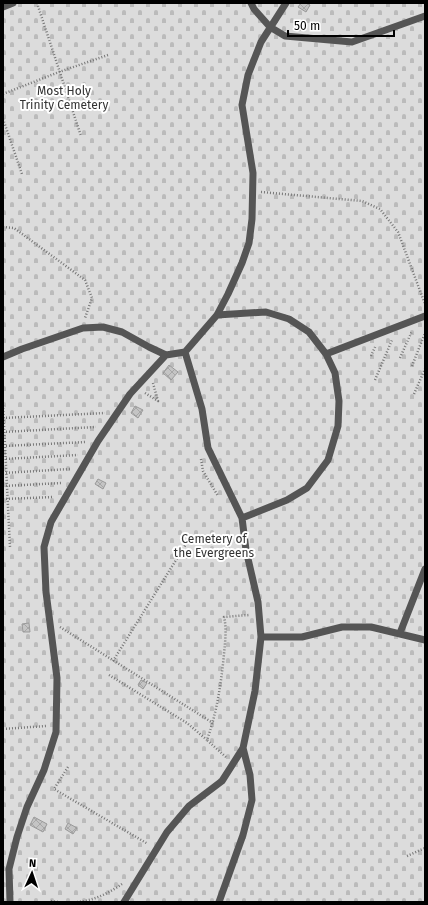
<svg xmlns="http://www.w3.org/2000/svg" width="428" height="905" viewBox="0 0 428 905" font-family="'Fira Sans',sans-serif">
	<defs>
		<pattern id="cemetery-stones" width="16" height="16" patternUnits="userSpaceOnUse"><rect width="16" height="16" fill="#dcdcdc"/><path d="M2 7V4a2 2 0 0 1 4 0v3zM10 15v-3a2 2 0 0 1 4 0v3z" fill="#bbb"/></pattern>
		<pattern id="building-cross-hatch" width="8" height="8" patternUnits="userSpaceOnUse"><rect width="8" height="8" fill="#c4c4c4"/><path d="M0 0l8 8M0 8l8-8" fill="none" stroke="#a7a7a7"/></pattern>
	</defs>
	<rect width="100%" height="100%" fill="#fff"/>
	<path fill="url(#cemetery-stones)" d="M3,3H425V902H3Z"/>
	<path fill="url(#building-cross-hatch)" stroke="#999" d="M301,3H307L310,5L306,12L298,7Z
		M169,365L178,372L171,380L163,373Z
		M135,406L143,410L138,418L131,413Z
		M98,479L106,483L103,489L95,484Z
		M29,623L30,632H23L22,624Z
		M141,680L147,683L143,689L138,685Z
		M34,817L47,824L43,832L30,825Z
		M68,823L77,828L73,834L65,829Z"/>
	<g fill="none" stroke-linecap="round" stroke-linejoin="round">
		<path stroke="#777" stroke-width="2.5" stroke-dasharray="1 2" stroke-linecap="butt" d="M37,3L81,136
			M3,94L59,72L108,55
			M3,119L22,174
			M261,192L362,201L380,209L398,232L425,304
			M3,227L14,228L85,280L92,298L85,318
			M371,356L376,345
			M400,358L412,331
			M412,366L425,333
			M375,380L392,340
			M145,393L158,401L153,383
			M414,394L425,369
			M3,405L10,547
			M3,418L105,413
			M3,432L96,427
			M3,446L86,442
			M3,459L78,455
			M201,459L203,471L218,496
			M3,473L70,469
			M3,486L62,483
			M3,499L54,497
			M60,627L213,723
			M113,661L191,536
			M109,675L187,723L207,740
			M3,729L46,726
			M226,757L207,740C217,712 221,684 224,654C225,642 227,629 224,617L249,615
			M68,767L54,789L148,844
			M407,856L425,848
			M51,901L59,902
			M77,902C93,901 109,893 122,884"/>
		<path stroke="#555" stroke-width="7" d="M251,3L254,9L270,27L285,36L352,42L425,16
			M3,7L13,3
			M217,315L266,312L289,319L309,332L326,354L335,373L339,401L338,426L328,460L307,488L287,500L242,518
			M326,354L425,316
			M3,357L22,349L83,328L103,327L122,332L149,347L166,355L185,352
			M400,633L425,569
			M261,637H302L342,627H371L425,640
			M10,902L9,869L17,837L27,807L44,770L56,732L57,678L46,592L44,547L51,522L98,441L130,394L166,355
			M124,902L167,832L189,806L222,781L243,748L255,691L261,637L258,602L246,550L242,518L208,448L202,409L185,352L217,315L228,294L242,263L249,243L252,219L253,173L242,105L248,75L261,42L286,3
			M219,902L243,835L252,800L250,775L243,748"/>
	</g>
	<g text-anchor="middle" stroke-width="4" stroke-linejoin="round" paint-order="stroke">
		<g font-size="12" fill="#333" stroke="#fff">
			<text x="64" y="95">Most Holy<tspan x="64" dy="14">Trinity Cemetery</tspan></text>
			<text x="214" y="543">Cemetery of<tspan x="214" dy="14">the Evergreens</tspan></text>
		</g>
	</g>
	<rect width="428" height="905" fill="none" stroke="#000000" stroke-width="8"/>
	<g transform="translate(32 873) rotate(3)" stroke="#ffffff" stroke-width="3" paint-order="stroke">
	<path d="M0-3L7 15L0 10L-7 15Z" fill="#000000"/>
	<text y="-6" font-size="11" font-weight="bold" text-anchor="middle" fill="#000000">N</text>
	</g>
	<path d="M288 30v6h106v-6" fill="none" stroke="#000000" stroke-width="2"/>
	<text x="294" y="30" font-size="12" fill="#000000" stroke="#ffffff" stroke-width="3" paint-order="stroke">50 m</text>
</svg>
